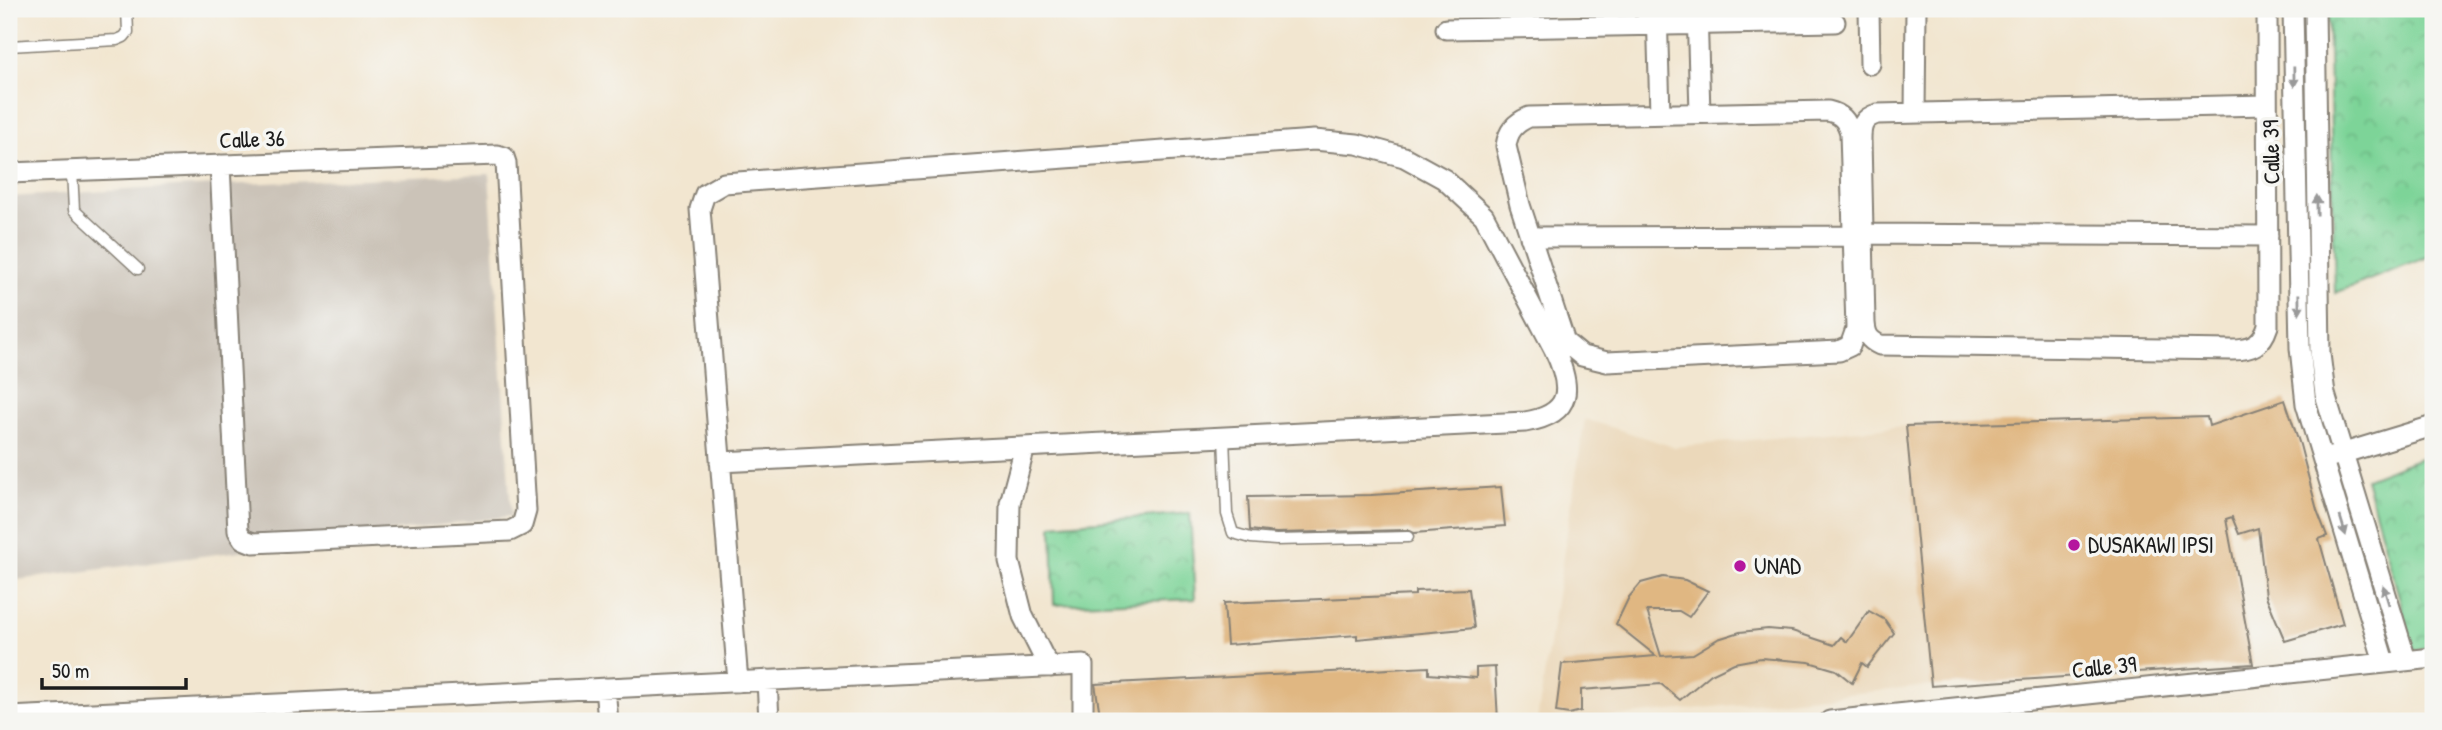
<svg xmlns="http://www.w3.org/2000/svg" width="2442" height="730" viewBox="0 0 2442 730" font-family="'Patrick Hand',sans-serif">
	<defs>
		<pattern id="park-crowns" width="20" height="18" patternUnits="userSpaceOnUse" patternTransform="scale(1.75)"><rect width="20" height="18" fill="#7dd498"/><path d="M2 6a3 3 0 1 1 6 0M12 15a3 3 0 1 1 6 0" fill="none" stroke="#6bb582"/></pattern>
	</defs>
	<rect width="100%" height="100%" fill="#f6f6f2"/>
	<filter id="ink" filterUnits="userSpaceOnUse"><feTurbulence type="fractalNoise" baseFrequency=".0143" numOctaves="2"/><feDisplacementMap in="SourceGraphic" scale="14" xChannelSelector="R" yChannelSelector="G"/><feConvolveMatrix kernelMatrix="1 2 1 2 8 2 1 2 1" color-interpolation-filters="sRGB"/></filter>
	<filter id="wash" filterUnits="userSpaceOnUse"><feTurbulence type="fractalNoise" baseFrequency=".00686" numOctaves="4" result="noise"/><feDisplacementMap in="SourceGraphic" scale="28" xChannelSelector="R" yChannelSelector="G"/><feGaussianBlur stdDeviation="1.57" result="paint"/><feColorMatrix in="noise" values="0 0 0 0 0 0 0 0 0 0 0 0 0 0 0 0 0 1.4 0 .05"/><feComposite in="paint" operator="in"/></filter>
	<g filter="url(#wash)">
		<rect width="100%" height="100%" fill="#f2e6d0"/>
		<path fill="#ebd8ba" d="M1585,419L1674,447L1906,426L1931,686L1567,721H1537Z"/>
		<path fill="#cbc3b8" d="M489,174L511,516L9,581V197L194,186Z"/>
		<path fill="url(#park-crowns)" stroke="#4c785a" stroke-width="2" d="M2433,12V255L2335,293L2328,14Z
			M2433,453V648L2414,650L2366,479Z
			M1190,513L1195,599L1054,605L1052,525Z"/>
		<g id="blocks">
			<path fill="#e0b782" d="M2285,400L2300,445L2317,510L2327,536L2319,539L2343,624L2285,641L2266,596L2258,528L2239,534L2232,517L2226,519L2253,664L1931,686L1906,426L2207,417L2209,426Z
				M1501,487L1505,526L1414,533L1408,530L1276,533L1250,530L1248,497L1371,495Z
				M1663,577L1685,580L1708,591L1689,617L1679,611H1647L1661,656L1693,654L1718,639L1740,632L1768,629L1792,631L1834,645L1841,637L1847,642L1869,611L1885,620L1894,633L1867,667L1862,663L1852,683L1836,670L1809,662L1761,658L1734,663L1711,674L1680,700L1661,684L1581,690V711L1569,714L1556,712L1562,664L1656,656L1616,624L1629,597L1641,583Z
				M1469,589L1474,628L1357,639V635L1227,645L1224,603L1415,595V591Z
				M1429,667V674L1476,678V668L1495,667L1498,721H1101L1095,684Z"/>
		</g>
	</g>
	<g filter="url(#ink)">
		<use href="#blocks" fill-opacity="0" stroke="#878176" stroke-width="2"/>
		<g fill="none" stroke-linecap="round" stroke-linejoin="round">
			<g stroke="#878176" stroke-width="13">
				<path id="service" d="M9,46L117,40L124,37L128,32L127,9
					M72,170L74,210L138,269
					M1224,436L1227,514L1233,533L1251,538L1276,540L1408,537"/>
			</g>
			<g stroke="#878176" stroke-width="23">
				<path id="minor" d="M1657,9L1660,114
					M1697,9L1700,113
					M1869,9L1870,64
					M2293,9L2300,348L2306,404L2384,662
					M2315,9L2320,354L2325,394L2406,660
					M1446,29L1835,22
					M2266,105L1877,114C1863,118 1861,126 1861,139L1865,323C1866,335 1869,340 1880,345L2232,350C2252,350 2262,345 2268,326L2267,9
					M1828,111C1841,114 1847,120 1850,133L1856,329L1850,346L1839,351L1607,362L1582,356L1565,342L1520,205L1506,146C1508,131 1515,123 1529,117Z
					M1915,113L1916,9
					M9,173L497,155L504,157L506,163L526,511L522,525L510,531L253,543L243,539L238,531L220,165
					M1864,234L2268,236
					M1530,237L1853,236
					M1025,447L1010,503L1009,561L1023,616L1043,656L1051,667
					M2331,457L2433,426
					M720,462L1525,422C1574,414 1572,387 1554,349L1484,216L1444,179L1404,157L1357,144L1314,140L724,183L705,194L700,209L738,682
					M767,680L769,721
					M605,688L608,721
					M9,717L1083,665V721
					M1830,721L2433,658"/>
			</g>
			<use href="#service" stroke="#fff" stroke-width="10"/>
			<use href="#minor" stroke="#fff" stroke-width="19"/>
		</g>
		<defs><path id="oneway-solid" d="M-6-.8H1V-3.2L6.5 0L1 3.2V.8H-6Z" transform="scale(1.75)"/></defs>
		<g fill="#999">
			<use href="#oneway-solid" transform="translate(2294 77) rotate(89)"/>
			<use href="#oneway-solid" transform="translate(2317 205) rotate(-91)"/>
			<use href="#oneway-solid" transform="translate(2299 304) rotate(89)"/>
			<use href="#oneway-solid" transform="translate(2343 526) rotate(73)"/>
			<use href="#oneway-solid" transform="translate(2386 595) rotate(-107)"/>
		</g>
	</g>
	<g fill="#b5179e" stroke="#f6f6f2" stroke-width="2.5">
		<circle cx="2074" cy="545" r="7"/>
		<circle cx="1740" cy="566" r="7"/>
	</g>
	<g text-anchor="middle" stroke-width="7" stroke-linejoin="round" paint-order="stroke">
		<g font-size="23" fill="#1c1c1c" stroke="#f6f6f2">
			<text transform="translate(252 139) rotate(-2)" y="8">Calle 36</text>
			<text transform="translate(2271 152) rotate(-91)" y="8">Calle 39</text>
			<text transform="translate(2104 667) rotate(-6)" y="8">Calle 39</text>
		</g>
		<g font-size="23" fill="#1c1c1c" stroke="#f6f6f2" text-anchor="start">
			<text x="2088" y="553">DUSAKAWI IPSI</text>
			<text x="1754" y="574">UNAD</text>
		</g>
	</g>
	<rect width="2442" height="730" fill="none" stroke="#f6f6f2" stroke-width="35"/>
	<path d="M42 678v10h144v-10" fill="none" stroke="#1c1c1c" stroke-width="3.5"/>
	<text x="52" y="678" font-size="21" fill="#1c1c1c" stroke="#f6f6f2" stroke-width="5" paint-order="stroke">50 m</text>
</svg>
